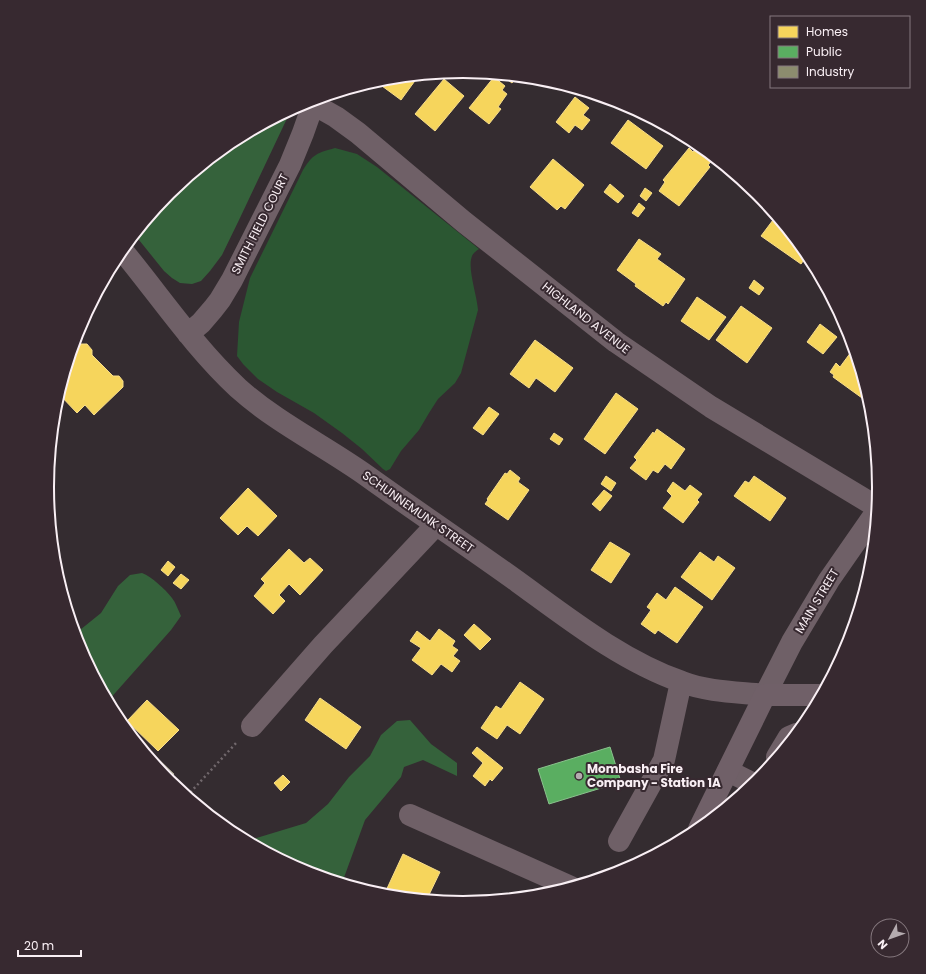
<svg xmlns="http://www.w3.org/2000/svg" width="926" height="974" viewBox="0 0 926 974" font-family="Poppins,sans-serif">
	<rect width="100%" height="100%" fill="#342c30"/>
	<path fill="#2b5732" d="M335,148L357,154L377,167L479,249C476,251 473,253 472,256C467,268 477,295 478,310L461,373L455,383L438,399L429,413L419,430L401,451L390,469L386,471L383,469L362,449L342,433L314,413L277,392L258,379L243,364L237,356L239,322L250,278L303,170C313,154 317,153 335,148Z"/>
	<path fill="#35623b" d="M291,110L239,220L222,255L210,271L201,281L192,284L180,283L172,278L164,271L135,235L169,193L232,141Z
		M142,573C152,577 165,589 172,598C176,603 178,610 181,616L171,630L108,701L79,646L75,634L101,613L118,586L130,575Z
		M410,720L431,744L457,763V776L423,760L404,767L401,777L365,820L342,883L304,871L247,841L306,823L328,804L349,777L370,756L381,735L397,721Z"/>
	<path fill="#f6d55c" stroke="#f7dd8a" d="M424,75L425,76L421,81L417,78L401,100L382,86L387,78Z
		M501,75L517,76L512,83Z
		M494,77L505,86L502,90L507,94L498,107L501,109L489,124L469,108Z
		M444,79L464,96L435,131L415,114Z
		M575,97L589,108L583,115L590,120L582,130L575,125L569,133L556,122Z
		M628,120L663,146L646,169L611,143Z
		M698,145L714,158L708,165L710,167L679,206L659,191L665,182L663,180L689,148L693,152Z
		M553,159L584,185L565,209L561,206L557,210L530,187Z
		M610,184L624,196L618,203L604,192Z
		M645,188L652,193L646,201L640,196Z
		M639,203L645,208L638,217L632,213Z
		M776,216L808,254L801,264L761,236Z
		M639,239L661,254L657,259L685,279L668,304L666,302L663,306L635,286L636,284L617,270Z
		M821,279L827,291L818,283Z
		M754,280L764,288L759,295L749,288Z
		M697,297L726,317L709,340L681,321Z
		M741,306L772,328L747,363L716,340Z
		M820,324L837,337L823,354L807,342Z
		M535,340L573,368L555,392L536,378L529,388L510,374Z
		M80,344H87L92,350V355L113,376H119L123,381V387L94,415L85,405L77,413L59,394L72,351Z
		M851,352L856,355L867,391L862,398L833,377L834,375L830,372L836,363L840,367Z
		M616,393L638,409L605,454L584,439Z
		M489,407L499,414L483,435L473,428Z
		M657,429L685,449L671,469L665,464L658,473L653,470L646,480L630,468L637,460L634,457L653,432L654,434Z
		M554,433L563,439L559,445L550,439Z
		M510,470L520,478L518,482L529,490L508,520L485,504L488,500L487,499L505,473L507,474Z
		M606,476L616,483L611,491L601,484Z
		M754,476L786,498L770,521L734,496L745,481L749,483Z
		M673,482L685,491L690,485L702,494L697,500L699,502L683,523L663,508L672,496L667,491Z
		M248,488L277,516L258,536L247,526L238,535L220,518Z
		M604,490L612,496L600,511L592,504Z
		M610,542L630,554L611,583L591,570Z
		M289,549L304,563L310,558L323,570L300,595L289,584L279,595L285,601L273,614L254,596L265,583L261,579Z
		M700,552L714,562L718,556L735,568L712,600L681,577Z
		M168,561L175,567L168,576L161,570Z
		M181,574L189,580L181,589L173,583Z
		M675,587L703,607L677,643L658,630L655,634L641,624L651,610L647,607L657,593L666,600Z
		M474,624L491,639L480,650L464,635Z
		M439,629L455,641L452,646L458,650L453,656L460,661L452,672L441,664L432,675L412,660L421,648L410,641L417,631L430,641Z
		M520,682L544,699L520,734L507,725L497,739L481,728L496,706L501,709Z
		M320,698L361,727L346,749L305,720Z
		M147,700L179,730L158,751L127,721Z
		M477,747L503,768L492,781L490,779L485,786L473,776L483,763L472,753Z
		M283,775L290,782L281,791L274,783Z
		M403,854L440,872L427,899L384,895Z"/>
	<path fill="#5aae61" stroke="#8ac28d" d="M610,747L621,782L549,804L538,769Z"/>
	<path fill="#8c8c6e" stroke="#adaa96" d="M156,757L174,774L168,781L152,761Z"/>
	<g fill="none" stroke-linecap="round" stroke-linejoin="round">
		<path stroke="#71686c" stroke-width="2.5" stroke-dasharray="2 3" stroke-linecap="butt" d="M187,796L238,741"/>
		<path stroke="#6f6067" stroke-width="22" d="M313,104L336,117L358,133L464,222L616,342L711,407L877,507
			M122,250C160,296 194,347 238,388C277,423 325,446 367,476C417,512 468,546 518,582C569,619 622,661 682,682C708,692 737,692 765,695L792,642L829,580L877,511
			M188,334L201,323L213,309L220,300L232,280L290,165L303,133L315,99
			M252,726L323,645L436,525
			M777,757L789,737L796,734
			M728,771L754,784
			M410,815L571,887
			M619,841L664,760L681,682"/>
		<path stroke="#706068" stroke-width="22" d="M699,829L765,695H821"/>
	</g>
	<circle fill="#b4abaf" stroke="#372930" stroke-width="1.5" cx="579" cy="776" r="4"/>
	<g text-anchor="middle" stroke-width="4" stroke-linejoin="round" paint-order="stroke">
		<g font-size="12" fill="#f9eff4" stroke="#372930">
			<text transform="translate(260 224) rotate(-63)" y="4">SMITH FIELD COURT</text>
			<text transform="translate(586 318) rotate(38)" y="4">HIGHLAND AVENUE</text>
			<text transform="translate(418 512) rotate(35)" y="4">SCHUNNEMUNK STREET</text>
			<text transform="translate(817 601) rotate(-59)" y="4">MAIN STREET</text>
		</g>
		<g font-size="12" font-weight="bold" fill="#f9eff4" stroke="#372930" text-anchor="start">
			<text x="587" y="773">Mombasha Fire<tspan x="587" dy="14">Company - Station 1A</tspan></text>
		</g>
	</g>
	<path d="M0 0H926V974H0ZM54 487a409 409 0 1 1 818 0a409 409 0 1 1-818 0Z" fill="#372930" fill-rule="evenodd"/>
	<path fill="none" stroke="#f9eff4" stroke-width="2" d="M54 487a409 409 0 1 1 818 0a409 409 0 1 1-818 0Z"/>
	<rect x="770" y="16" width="140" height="72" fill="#372930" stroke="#85787e"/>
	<rect x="778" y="26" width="20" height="12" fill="#f6d55c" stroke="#85787e"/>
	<text x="806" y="36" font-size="12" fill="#f9eff4">Homes</text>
	<rect x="778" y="46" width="20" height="12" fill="#5aae61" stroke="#85787e"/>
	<text x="806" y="56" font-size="12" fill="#f9eff4">Public</text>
	<rect x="778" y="66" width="20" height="12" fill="#8c8c6e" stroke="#85787e"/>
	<text x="806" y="76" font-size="12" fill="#f9eff4">Industry</text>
	<g transform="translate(890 938) rotate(229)"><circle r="19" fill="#372930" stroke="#85787e"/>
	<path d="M0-3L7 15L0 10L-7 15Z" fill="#b4abaf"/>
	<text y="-6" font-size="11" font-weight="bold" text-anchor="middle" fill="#f9eff4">N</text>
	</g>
	<path d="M18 950v6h63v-6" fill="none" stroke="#f9eff4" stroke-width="2"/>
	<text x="24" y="950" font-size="12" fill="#f9eff4" stroke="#372930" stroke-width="3" paint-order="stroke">20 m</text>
</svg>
